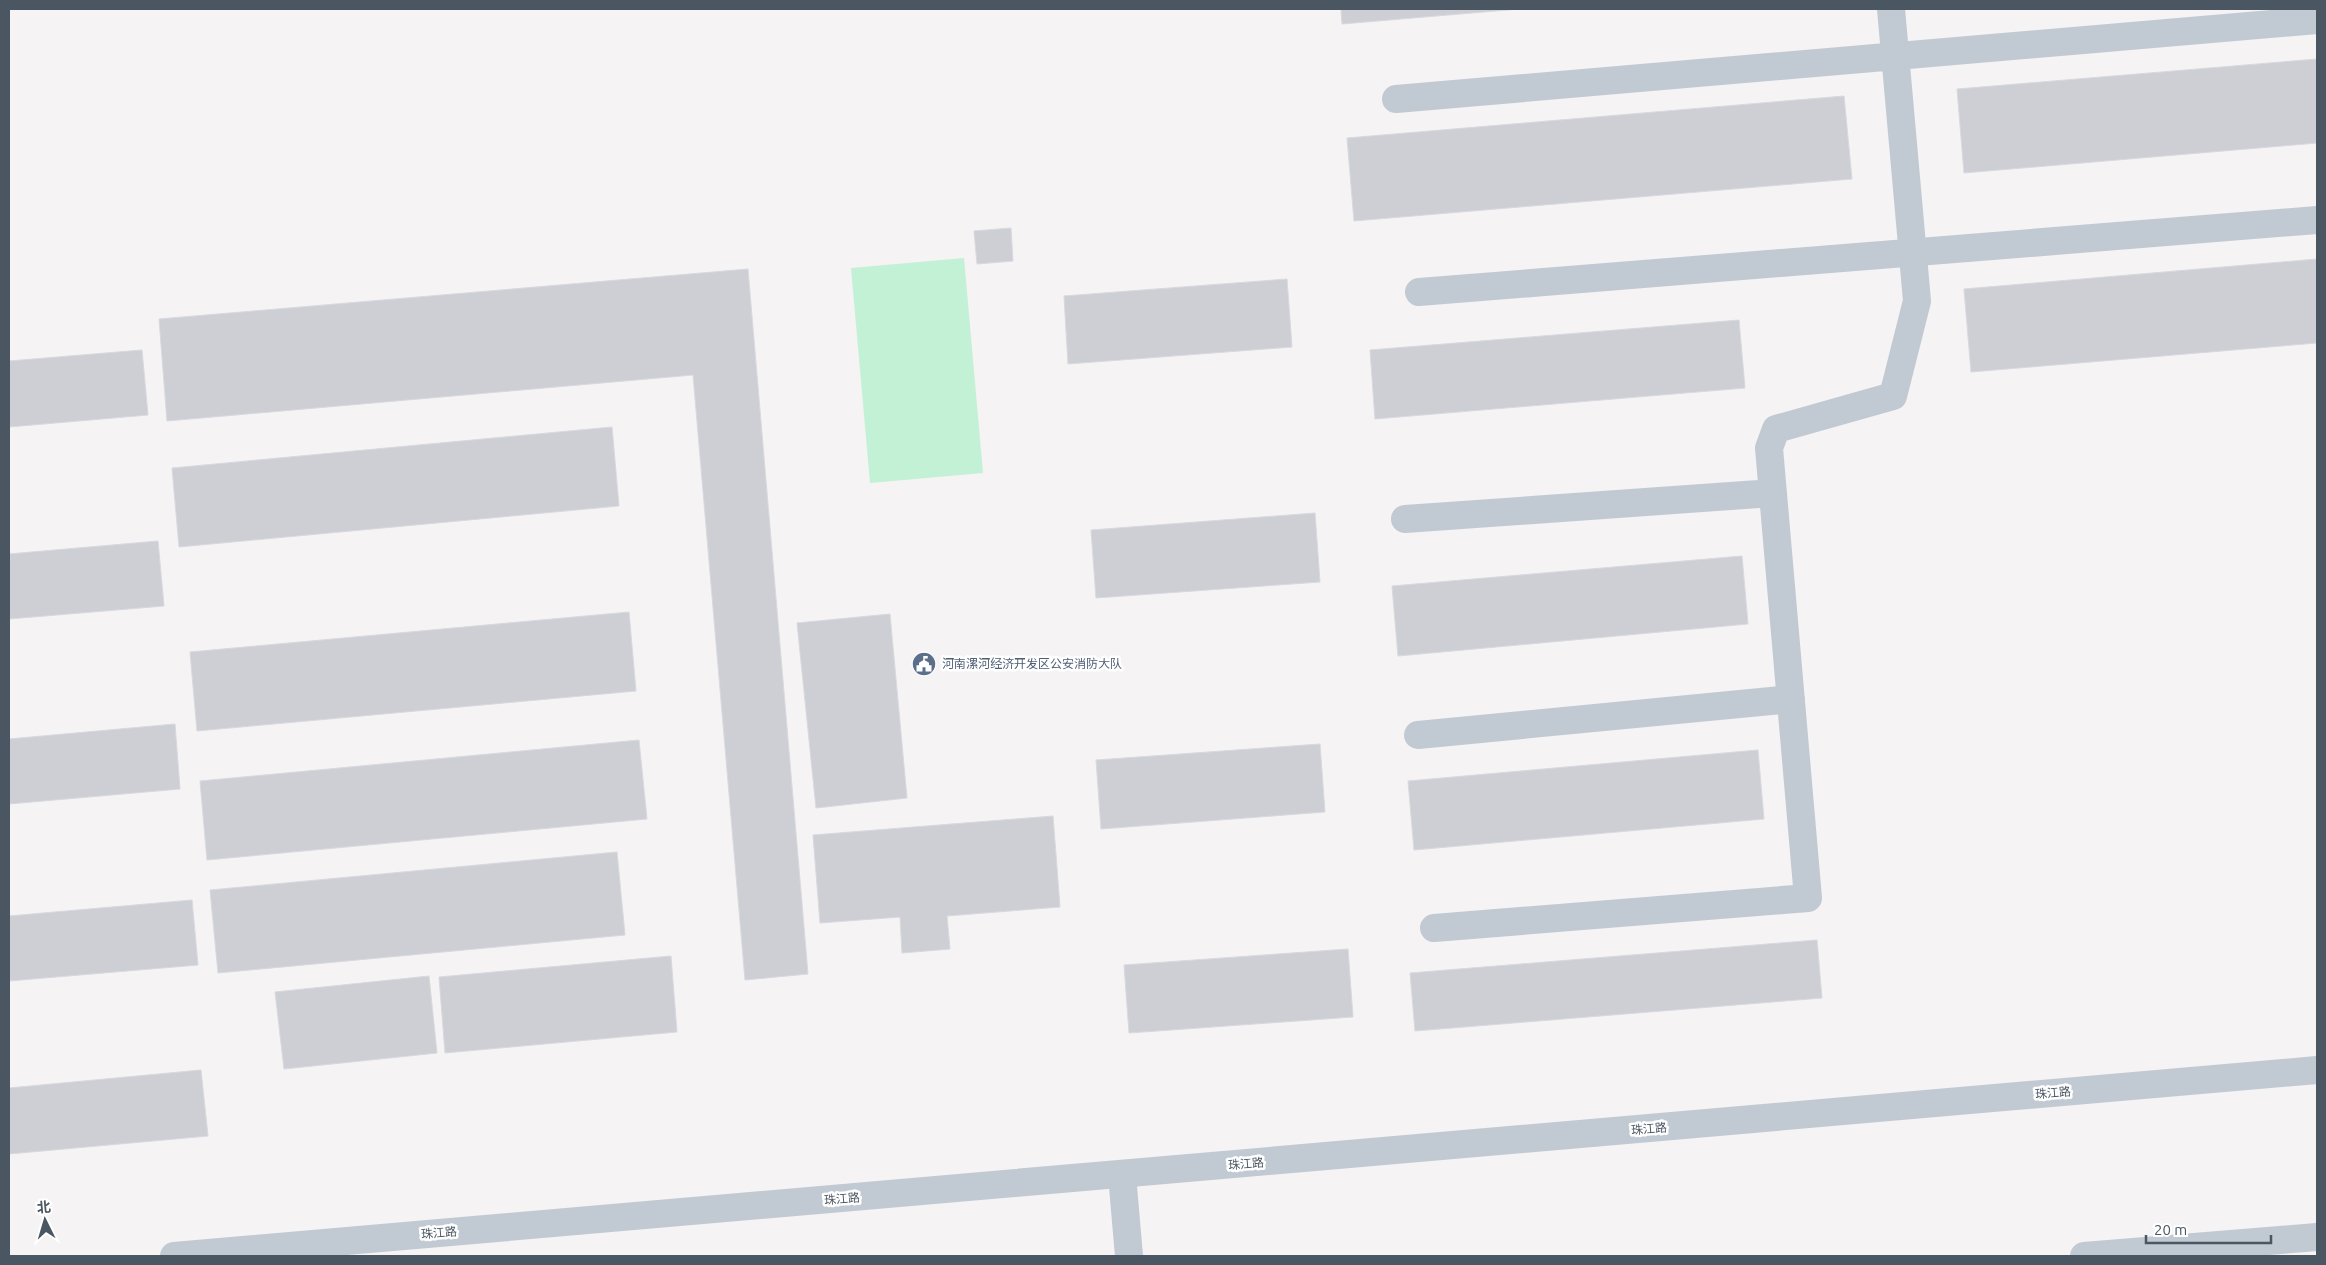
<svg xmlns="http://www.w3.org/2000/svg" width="2326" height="1265" viewBox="0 0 2326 1265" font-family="Ubuntu,'Noto Sans SC',sans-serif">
	<rect width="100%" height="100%" fill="#f5f3f3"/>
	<path fill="#c3f1d5" d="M964,258L983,473L870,483L851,268Z"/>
	<path fill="#cdcfd5" stroke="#d7d9de" d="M1341,9H1519L1342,24Z
		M2317,59V143L1964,173L1957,89Z
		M1844,96L1852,179L1354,221L1347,138Z
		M1011,228L1013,261L977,264L974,231Z
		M2317,259V343L1971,372L1964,289Z
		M748,269L808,974L745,980L693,375L167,421L159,319Z
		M1287,279L1292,347L1068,364L1064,296Z
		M1739,320L1745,388L1375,419L1370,350Z
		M142,350L148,415L9,427V361Z
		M612,427L619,506L179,547L172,468Z
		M1315,513L1320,582L1096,598L1091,530Z
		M158,541L164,606L9,619V554Z
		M1742,556L1748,624L1398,656L1392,586Z
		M629,612L636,691L197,731L190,652Z
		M890,614L907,798L816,808L797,623Z
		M175,724L180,789L9,804V739Z
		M639,740L647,819L207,860L200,781Z
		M1320,744L1325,812L1101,829L1096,760Z
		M1758,750L1764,819L1414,850L1408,781Z
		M1053,816L1060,907L947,916L950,949L902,953L900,917L820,923L813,835Z
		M617,852L625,935L218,973L210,890Z
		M192,900L198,965L9,981V916Z
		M1817,940L1822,998L1415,1031L1410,973Z
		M1348,949L1353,1017L1129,1033L1124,965Z
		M671,956L677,1032L445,1053L439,977Z
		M429,976L437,1053L284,1069L275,992Z
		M201,1070L208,1136L9,1154V1088Z"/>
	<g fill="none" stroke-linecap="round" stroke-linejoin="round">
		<path stroke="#c1cad2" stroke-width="28" d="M1396,99L2317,20
			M1419,292L2317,220
			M1405,519L1773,493
			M1418,735L1791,699
			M1434,928L1808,898L1769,448L1776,429L1893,396L1917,301L1891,9
			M1122,1175L1129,1256
			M174,1256L2317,1070
			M2084,1256L2317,1237"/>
	</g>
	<defs>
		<g id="civic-disc" transform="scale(1.25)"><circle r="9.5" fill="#5c6f8a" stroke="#fff"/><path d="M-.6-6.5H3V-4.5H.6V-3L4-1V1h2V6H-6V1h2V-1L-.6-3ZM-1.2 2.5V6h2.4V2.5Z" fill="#fff"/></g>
	</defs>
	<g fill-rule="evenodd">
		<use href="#civic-disc" x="924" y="664"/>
	</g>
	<g text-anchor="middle" stroke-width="5" stroke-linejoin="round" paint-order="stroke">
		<g font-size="12" fill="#4e5e75" stroke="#fff" text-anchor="start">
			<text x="942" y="668">河南漯河经济开发区公安消防大队</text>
		</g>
		<g font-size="12" fill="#4a5661" stroke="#fff">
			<text transform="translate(2053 1093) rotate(-5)" y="4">珠江路</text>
			<text transform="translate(1649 1129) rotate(-5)" y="4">珠江路</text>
			<text transform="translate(1246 1164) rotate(-5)" y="4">珠江路</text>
			<text transform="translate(842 1199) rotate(-5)" y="4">珠江路</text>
			<text transform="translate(439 1233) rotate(-5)" y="4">珠江路</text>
		</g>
	</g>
	<rect width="2326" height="1265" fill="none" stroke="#4a5661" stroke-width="20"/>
	<g transform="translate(45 1220) rotate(355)" stroke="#ffffff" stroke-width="4" paint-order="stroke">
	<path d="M0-4L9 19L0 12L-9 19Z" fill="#4a5661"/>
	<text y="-8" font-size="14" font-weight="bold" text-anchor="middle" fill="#4a5661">北</text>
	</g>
	<path d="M2146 1235v8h125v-8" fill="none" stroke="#4a5661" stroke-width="2.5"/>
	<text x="2154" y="1235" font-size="15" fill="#4a5661" stroke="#ffffff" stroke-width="4" paint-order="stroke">20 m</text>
</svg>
